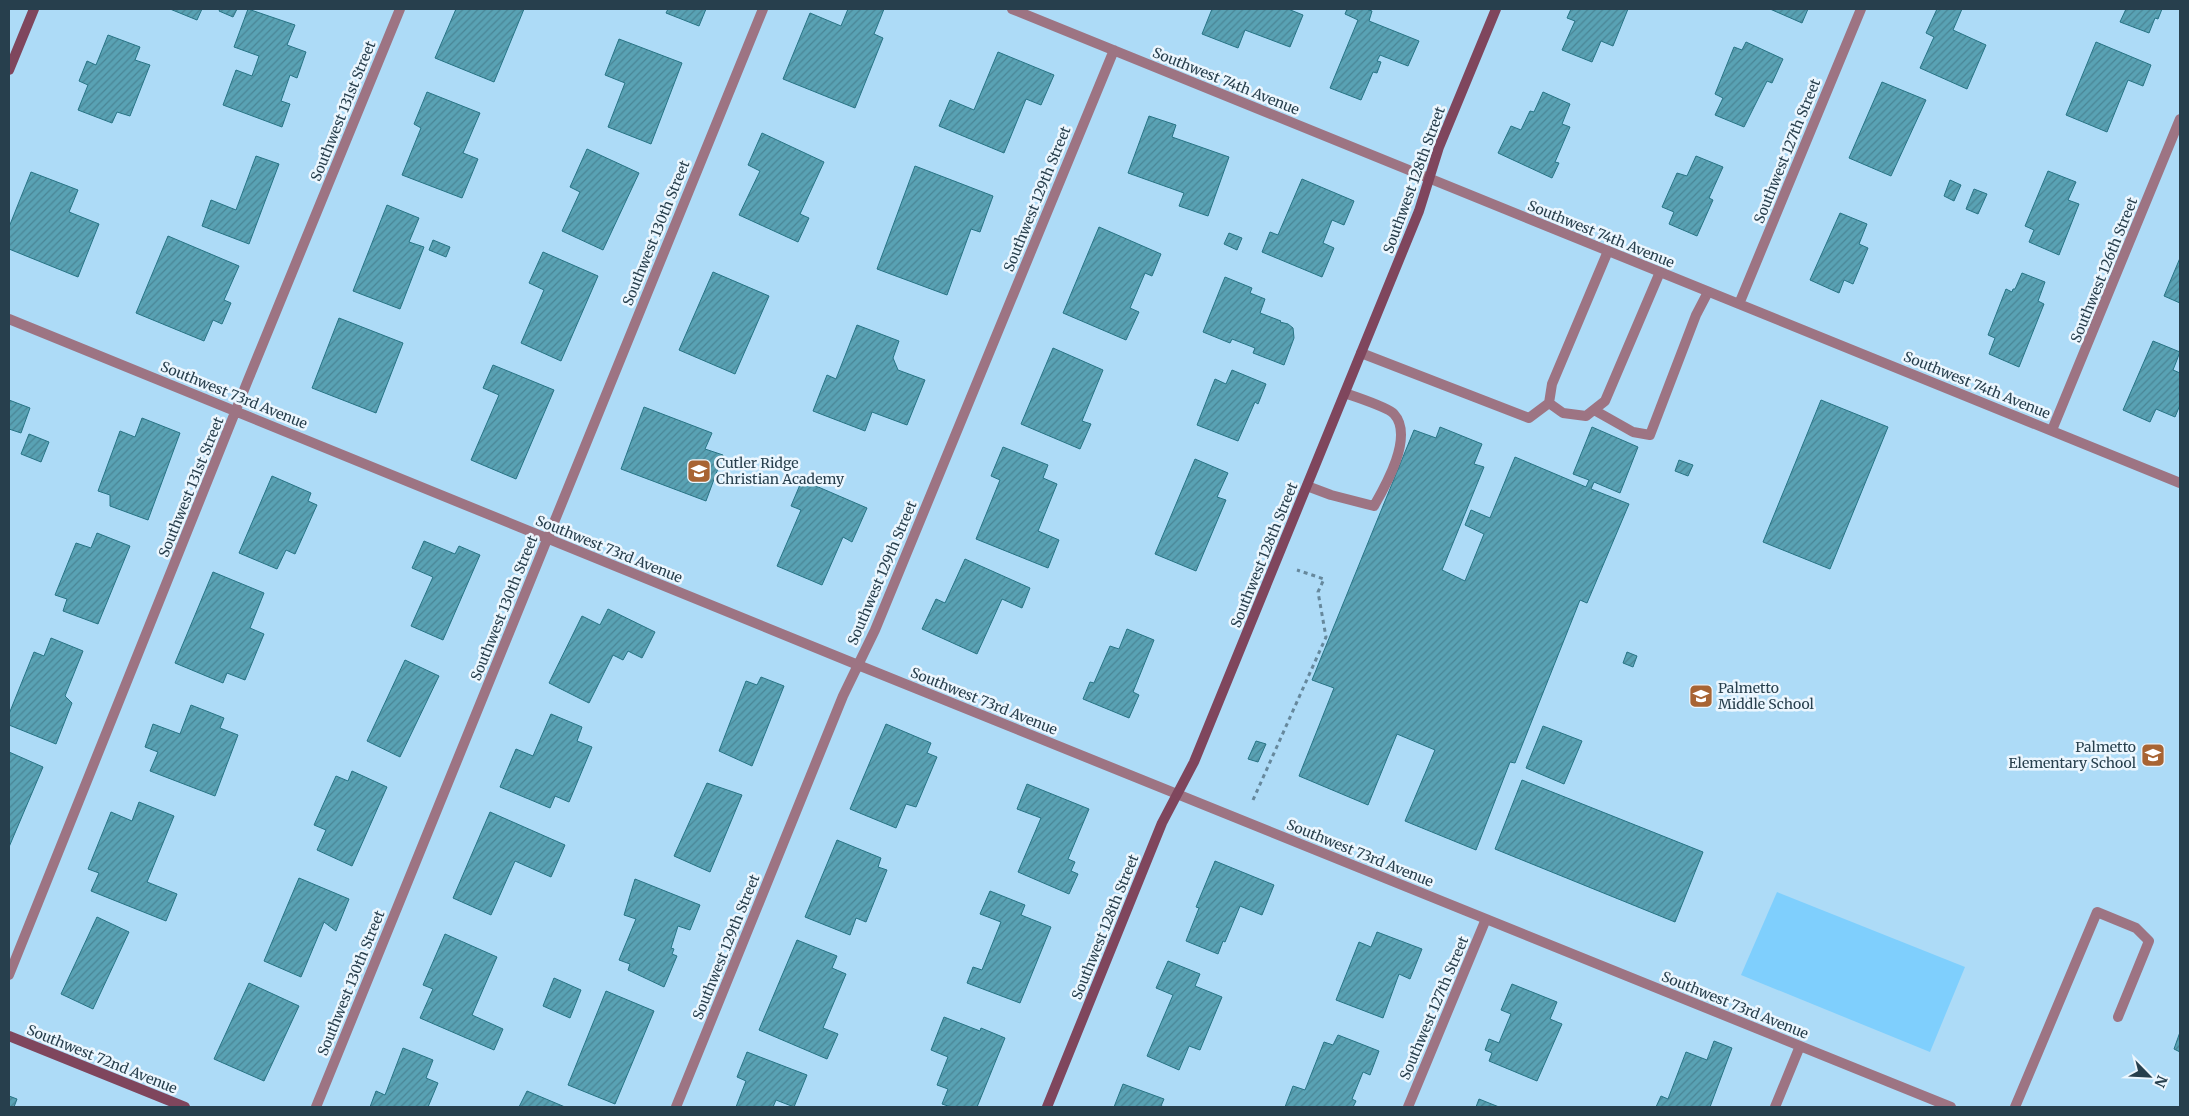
<svg xmlns="http://www.w3.org/2000/svg" width="2189" height="1116" viewBox="0 0 2189 1116" font-family="Merriweather,serif">
	<defs>
		<pattern id="building-hatch" width="6" height="6" patternUnits="userSpaceOnUse" patternTransform="scale(1.25)"><rect width="6" height="6" fill="#59a2b4"/><path d="M-1 1l2-2M0 6l6-6M5 7l2-2" fill="none" stroke="#4a8595"/></pattern>
	</defs>
	<rect width="100%" height="100%" fill="#addbf7"/>
	<path fill="#7fcffd" d="M1777,892L1965,967L1930,1052L1741,975Z"/>
	<path fill="url(#building-hatch)" stroke="#277485" d="M170,9H202L197,20Z
		M220,9H237L233,17L219,11Z
		M248,9L295,25L287,45L306,52L297,78L290,75L281,101L290,104L282,127L223,105L236,70L252,76L259,56L234,47Z
		M456,9H524L494,82L435,58Z
		M668,9H706L699,26L666,13Z
		M848,9H884L874,34L883,38L855,108L783,79L810,13L841,26Z
		M1212,9H1288L1303,15L1290,47L1245,30L1238,48L1202,34Z
		M1347,9H1366L1372,11L1369,21L1419,41L1408,66L1380,55L1377,61L1381,62L1377,73L1373,72L1361,100L1330,88L1358,20L1345,14Z
		M1571,9H1628L1613,46L1601,41L1592,62L1562,50L1575,21L1567,18Z
		M1770,9H1808L1802,23Z
		M1937,9H1962L1953,30L1986,45L1967,89L1920,68L1934,37L1926,33Z
		M2126,9H2162L2158,19L2155,18L2149,33L2120,22Z
		M108,35L140,47L135,60L150,65L130,116L117,112L112,123L78,110L88,85L79,81L87,61L96,65Z
		M619,39L682,63L651,144L608,127L625,83L605,75Z
		M1746,42L1783,59L1772,83L1767,81L1744,127L1715,115L1723,98L1715,94L1734,47L1742,50Z
		M2096,42L2151,65L2143,86L2128,80L2107,132L2066,115Z
		M998,52L1054,75L1041,105L1026,99L1004,153L939,126L950,100L974,110Z
		M1882,82L1926,100L1891,176L1849,158Z
		M427,92L480,113L463,153L478,159L462,198L402,175L421,128L414,124Z
		M1543,92L1570,104L1562,124L1570,127L1555,162L1559,163L1552,178L1498,153L1511,126L1521,130L1530,111L1534,112Z
		M1149,116L1176,125L1172,137L1229,157L1208,216L1179,206L1184,193L1128,173Z
		M762,133L824,162L800,214L809,218L798,242L739,215L760,171L748,165Z
		M587,149L639,173L603,250L562,231L580,192L570,187Z
		M256,156L279,164L249,244L202,226L211,200L236,210Z
		M1696,156L1723,167L1709,198L1713,200L1697,236L1669,224L1674,212L1662,207L1677,173L1687,176Z
		M915,166L993,196L980,232L971,229L947,295L877,269Z
		M2048,171L2076,182L2068,200L2079,204L2059,255L2029,242L2034,230L2025,226Z
		M31,172L78,190L69,212L99,224L78,277L9,249V227Z
		M1302,179L1354,201L1344,225L1332,220L1323,243L1334,248L1322,277L1262,252L1270,232L1278,235Z
		M1950,180L1961,185L1954,201L1944,196Z
		M1974,189L1987,194L1978,214L1966,209Z
		M387,205L419,218L409,242L424,247L400,309L353,291Z
		M1840,213L1867,224L1859,244L1868,248L1853,284L1844,280L1839,293L1810,280Z
		M1099,227L1161,254L1152,276L1145,273L1130,308L1139,312L1126,340L1063,313Z
		M1229,233L1242,238L1237,250L1224,244Z
		M168,236L239,266L224,300L231,303L222,324L213,320L204,341L136,313Z
		M433,240L450,247L446,257L429,250Z
		M543,252L598,276L561,361L521,343L544,290L529,283Z
		M2180,258V303L2164,296Z
		M713,272L769,296L735,374L679,350Z
		M2022,273L2045,282L2038,301L2044,304L2019,367L1989,354L1995,338L1988,335L2006,289L2012,292L2013,289H2015Z
		M1225,277L1252,288L1250,293L1265,299L1260,313L1281,321L1280,322L1288,324L1293,328L1294,338L1284,365L1253,353L1255,348L1232,339L1230,343L1203,332Z
		M339,318L403,343L376,413L312,388Z
		M857,325L899,341L893,358L898,370L925,380L907,425L872,412L865,431L813,411L827,375L836,379Z
		M2153,341L2180,352L2173,370L2180,373V405L2175,417L2156,409L2150,422L2123,410Z
		M1053,348L1103,370L1082,421L1091,424L1080,449L1021,424Z
		M493,365L554,390L516,479L471,460L499,395L483,388Z
		M1232,370L1266,384L1258,404L1255,402L1238,441L1197,425L1215,379L1226,384Z
		M9,400L30,408L21,433L9,429Z
		M1821,400L1888,427L1830,569L1763,542Z
		M644,407L712,433L705,449L723,455L706,501L621,469Z
		M142,418L180,433L148,520L110,506V495L98,491L120,431L135,437Z
		M1440,427L1482,444L1474,464L1484,467L1442,570L1465,581L1484,534L1465,525L1471,510L1490,518L1515,457L1586,487L1589,480L1573,474L1592,427L1638,447L1620,493L1594,482L1591,489L1629,504L1587,603L1580,600L1515,763L1510,762L1476,850L1405,821L1435,750L1397,734L1368,805L1299,776L1334,688L1312,680L1414,430L1436,438Z
		M29,434L49,442L41,462L21,454Z
		M1003,447L1048,465L1043,478L1057,484L1038,531L1059,540L1048,568L976,539L1000,480L991,476Z
		M1195,459L1228,473L1217,497L1226,500L1196,571L1155,554Z
		M1679,460L1693,465L1688,476L1675,471Z
		M272,476L311,493L308,501L317,505L295,554L286,550L277,569L239,553Z
		M802,480L867,508L852,542L843,537L822,585L777,566L801,510L791,506Z
		M97,533L130,546L98,624L63,611L67,599L55,595L76,543L91,548Z
		M424,541L455,554L459,546L480,555L443,640L411,626L433,577L412,568Z
		M965,559L1030,588L1022,608L1002,599L977,654L922,629L936,599L945,603Z
		M213,572L264,593L250,628L264,634L245,680L227,673L223,683L175,663Z
		M608,609L655,632L642,658L628,651L623,660L613,655L589,703L549,683L582,616L600,625Z
		M1127,629L1154,640L1133,692L1139,695L1129,718L1083,699L1090,682L1094,683L1110,646L1119,649Z
		M51,638L83,651L65,696L72,703L56,744L9,725V714L34,652L44,656Z
		M1627,652L1637,656L1633,667L1623,663Z
		M405,660L439,676L400,757L367,741Z
		M761,677L784,686L752,766L719,751L746,681L757,685Z
		M191,705L224,718L220,728L238,735L215,796L150,771L158,752L145,747L153,724L180,734Z
		M551,714L582,727L577,741L592,747L569,802L555,796L550,808L500,787L516,749L533,756Z
		M886,724L931,743L927,753L937,757L916,807L906,804L896,828L850,809Z
		M1543,726L1582,741L1564,784L1526,768Z
		M1256,741L1266,744L1258,762L1248,759Z
		M9,752L43,767L9,847Z
		M352,771L387,787L352,866L317,850L326,830L314,825L336,776L348,781Z
		M1522,780L1703,852L1675,922L1495,849Z
		M707,783L742,795L710,872L674,856Z
		M1027,784L1089,809L1068,859L1075,862L1071,871L1078,874L1069,894L1018,872L1041,818L1017,809Z
		M139,802L174,816L147,882L177,894L166,921L91,891L99,873L88,869L111,812L132,821Z
		M490,812L565,845L551,877L515,861L491,915L453,898Z
		M837,840L881,858L878,867L887,870L866,922L856,918L850,935L805,917Z
		M1215,861L1274,885L1262,915L1240,906L1225,942L1223,941L1218,954L1186,941L1199,908L1196,907Z
		M299,878L349,899L336,931L324,922L301,977L264,961Z
		M635,879L700,905L690,930L678,926L671,948L674,949L672,954L677,956L664,987L628,970L630,964L619,960L636,919L624,915Z
		M990,891L1025,905L1021,915L1051,927L1020,1003L967,983L973,967L982,970L1001,922L980,914Z
		M97,917L129,932L93,1009L61,994Z
		M1377,932L1422,949L1410,979L1399,974L1383,1018L1336,1000L1359,942L1371,947Z
		M445,934L497,957L472,1015L503,1029L494,1050L420,1018L433,989L423,985Z
		M797,940L837,956L832,968L846,974L823,1028L838,1034L827,1059L759,1030Z
		M1168,961L1200,974L1195,986L1222,997L1200,1050L1189,1046L1179,1070L1147,1056L1173,995L1156,988Z
		M554,978L581,990L570,1018L543,1006Z
		M249,983L299,1006L264,1081L214,1059Z
		M1512,984L1557,1002L1550,1019L1562,1024L1537,1081L1489,1061L1492,1053L1485,1050L1489,1039L1499,1043L1511,1014L1501,1010Z
		M606,991L654,1011L615,1104L568,1085Z
		M944,1017L980,1031L981,1028L1005,1038L977,1107H951L942,1104L948,1089L937,1085L948,1057L931,1050Z
		M2180,1032V1052L2174,1049Z
		M1338,1035L1379,1051L1370,1075L1363,1072L1352,1099L1356,1101L1353,1107H1285L1293,1086L1305,1090L1324,1042L1333,1045Z
		M1714,1041L1732,1048L1710,1107H1656L1661,1096L1668,1099L1686,1052L1707,1060Z
		M403,1048L433,1060L426,1078L438,1083L428,1107H370L376,1091L385,1095Z
		M747,1052L807,1075L794,1107L776,1100L773,1107H736L746,1081L737,1077Z
		M1123,1084L1164,1099L1161,1106L1165,1107H1114Z
		M527,1091L565,1107H519Z
		M9,1096L17,1099L14,1107H9Z
		M1479,1099L1499,1107H1476Z"/>
	<g fill="none" stroke-linecap="round" stroke-linejoin="round">
		<path stroke="#66889c" stroke-width="3" stroke-dasharray="4 4" stroke-linecap="butt" d="M1253,800L1326,637L1318,592L1324,579L1297,570"/>
		<path stroke="#9d7483" stroke-width="10" d="M1608,251L1552,384L1549,403L1563,413L1586,416L1605,401L1660,272
			M1361,353L1529,418L1549,403
			M1594,410L1633,432L1650,435L1696,315L1708,292
			M1307,486L1331,495L1374,506C1386,485 1414,436 1394,414C1388,407 1355,397 1345,393
			M2015,1107L2097,912L2136,928L2149,941L2118,1017"/>
		<path stroke="#9d7483" stroke-width="10" d="M1012,9L2180,483
			M1739,304L1861,9
			M9,319L858,665L1951,1107
			M2052,430L2180,119
			M9,975L248,380L400,9
			M316,1107L763,9
			M676,1107L843,696L875,630L1114,50
			M1408,1107L1486,919
			M1775,1107L1800,1046"/>
		<path stroke="#7f465d" stroke-width="10" d="M9,70L34,9
			M9,1036L185,1107
			M1047,1107L1162,823L1194,762L1419,211L1439,147L1496,9"/>
	</g>
	<defs>
		<g id="school-square" transform="scale(1.25)"><rect x="-9" y="-9" width="18" height="18" rx="4" fill="#a86433" stroke="#ebf6fe"/><path d="M0-5L7-2L0 1L-7-2ZM-4 1L0 2.5L4 1V4Q0 6-4 4Z" fill="#fff"/></g>
	</defs>
	<g fill-rule="evenodd">
		<use href="#school-square" x="699" y="471"/>
		<use href="#school-square" x="1701" y="696"/>
		<use href="#school-square" x="2153" y="755"/>
	</g>
	<g text-anchor="middle" stroke-width="5" stroke-linejoin="round" paint-order="stroke">
		<g font-size="14" fill="#273f4d" stroke="#ebf6fe">
			<text transform="translate(1226 81) rotate(22)" y="5">Southwest 74th Avenue</text>
			<text transform="translate(343 111) rotate(-68)" y="5">Southwest 131st Street</text>
			<text transform="translate(1787 151) rotate(-68)" y="5">Southwest 127th Street</text>
			<text transform="translate(1414 180) rotate(-70)" y="5">Southwest 128th Street</text>
			<text transform="translate(1037 199) rotate(-68)" y="5">Southwest 129th Street</text>
			<text transform="translate(656 233) rotate(-68)" y="5">Southwest 130th Street</text>
			<text transform="translate(1601 234) rotate(22)" y="5">Southwest 74th Avenue</text>
			<text transform="translate(2104 270) rotate(-68)" y="5">Southwest 126th Street</text>
			<text transform="translate(1977 385) rotate(22)" y="5">Southwest 74th Avenue</text>
			<text transform="translate(234 395) rotate(22)" y="5">Southwest 73rd Avenue</text>
			<text transform="translate(191 487) rotate(-68)" y="5">Southwest 131st Street</text>
			<text transform="translate(609 549) rotate(22)" y="5">Southwest 73rd Avenue</text>
			<text transform="translate(1264 555) rotate(-68)" y="5">Southwest 128th Street</text>
			<text transform="translate(882 573) rotate(-67)" y="5">Southwest 129th Street</text>
			<text transform="translate(504 608) rotate(-68)" y="5">Southwest 130th Street</text>
			<text transform="translate(984 701) rotate(22)" y="5">Southwest 73rd Avenue</text>
			<text transform="translate(1360 853) rotate(22)" y="5">Southwest 73rd Avenue</text>
			<text transform="translate(1105 927) rotate(-68)" y="5">Southwest 128th Street</text>
			<text transform="translate(726 947) rotate(-68)" y="5">Southwest 129th Street</text>
			<text transform="translate(351 983) rotate(-68)" y="5">Southwest 130th Street</text>
			<text transform="translate(1735 1005) rotate(22)" y="5">Southwest 73rd Avenue</text>
			<text transform="translate(1434 1008) rotate(-67)" y="5">Southwest 127th Street</text>
			<text transform="translate(102 1059) rotate(22)" y="5">Southwest 72nd Avenue</text>
		</g>
		<g font-size="14" fill="#273f4d" stroke="#ebf6fe" text-anchor="start">
			<text x="716" y="468">Cutler Ridge<tspan x="716" dy="16">Christian Academy</tspan></text>
			<text x="1718" y="693">Palmetto<tspan x="1718" dy="16">Middle School</tspan></text>
			<text x="2136" y="752" text-anchor="end">Palmetto<tspan x="2136" dy="16">Elementary School</tspan></text>
		</g>
	</g>
	<rect width="2189" height="1116" fill="none" stroke="#273f4d" stroke-width="20"/>
	<g transform="translate(2149 1076) rotate(114)" stroke="#ebf6fe" stroke-width="4" paint-order="stroke">
	<path d="M0-4L9 19L0 12L-9 19Z" fill="#273f4d"/>
	<text y="-8" font-size="14" font-weight="bold" text-anchor="middle" fill="#273f4d">N</text>
	</g>
</svg>
